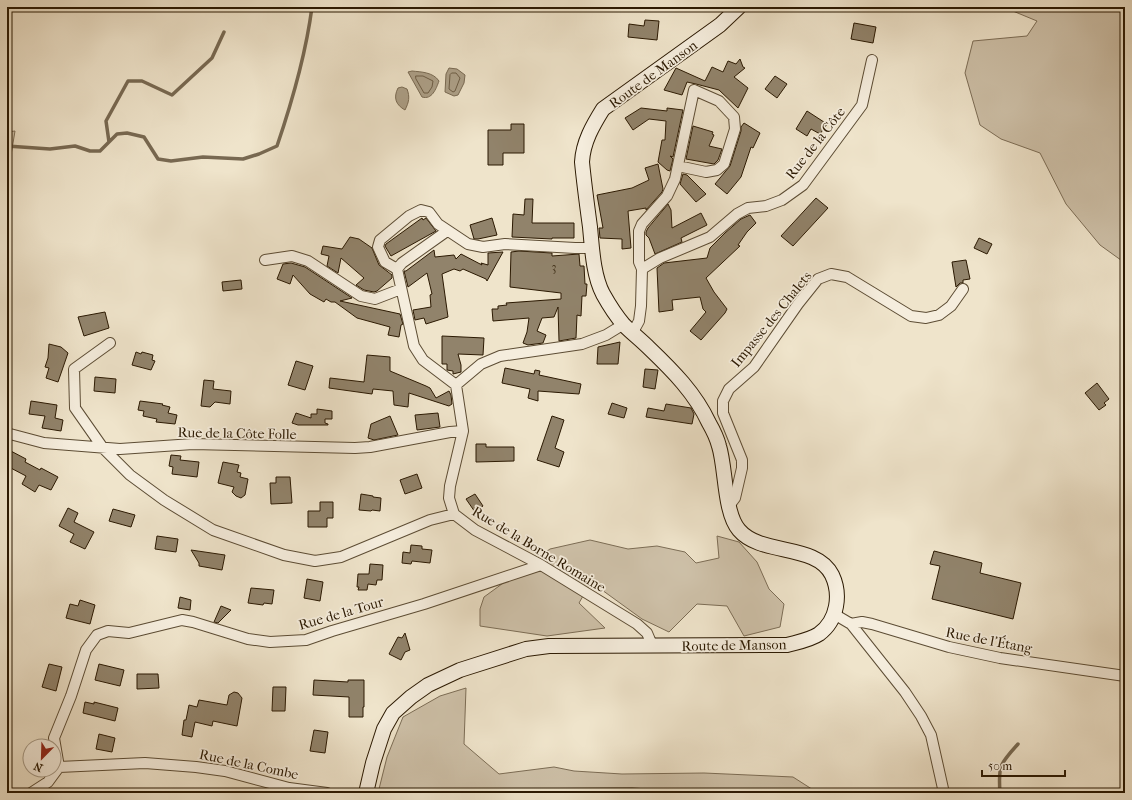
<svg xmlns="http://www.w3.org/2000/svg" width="1132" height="800" viewBox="0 0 1132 800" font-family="'IM FELL French Canon',serif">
	<rect width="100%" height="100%" fill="#efe4cb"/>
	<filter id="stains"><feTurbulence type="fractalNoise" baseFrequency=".005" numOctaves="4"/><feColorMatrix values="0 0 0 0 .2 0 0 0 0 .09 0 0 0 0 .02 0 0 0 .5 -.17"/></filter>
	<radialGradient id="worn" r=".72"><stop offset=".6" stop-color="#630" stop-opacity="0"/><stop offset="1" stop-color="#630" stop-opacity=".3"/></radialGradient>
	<path fill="#cec1a9" stroke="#7c6d56" d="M1008,7H1125V263L1100,245L1066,204L1040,153L1001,139L980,125L965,73L973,41L1027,36L1037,21L1008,9Z
		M15,131L10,161H7V132Z
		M717,536L739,542L757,562L769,589L784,604L780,627L744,636L727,606L697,604L669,632L642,619L591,582L579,603L605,628L547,636L480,626V609L484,597L550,549L590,540L628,549L657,546L685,552L696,563L719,558Z
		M466,688L464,744L499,774L554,767L574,771L622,774L704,773L793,777L818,793H378L387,757L403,717L440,696Z
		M880,790L1032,793H850Z"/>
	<path fill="#ac9f87" stroke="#786952" d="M449,68L457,69L465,75L464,83L458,95L454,96L445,92L446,74Z
		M412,71C421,72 433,72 439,81C436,89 432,100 422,97L408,72Z
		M402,87L407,89C410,97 409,102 405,110C396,105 393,98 398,88Z"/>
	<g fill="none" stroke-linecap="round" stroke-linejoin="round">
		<path stroke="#6c5c44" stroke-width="1" d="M452,73H456L460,78L455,91L453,92L449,89L450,75Z
			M416,76H423L433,81L432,87L428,93H424L416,79Z"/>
		<path stroke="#786952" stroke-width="3.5" d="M486,7L497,8
			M109,142L106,121L128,81H142L172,95L212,58L224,32
			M7,146L50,149L75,146L90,151H100L117,134L127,133L144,137L158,159L171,161L203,157L243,159L259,154L277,146C292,102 306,53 312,7
			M411,793L418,791L632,789L679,793
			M1000,793C998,765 1000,764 1018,744"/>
	</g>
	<path fill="#91836b" stroke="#2b1902" d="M645,20L659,21L657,40L628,37L629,24L644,26Z
		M854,23L876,27L873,43L851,39Z
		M740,59L743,67L745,68L734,77L748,88L738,108L719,90L696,84L687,82L682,95L664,90L676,68L705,81L712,67L723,72L728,61L736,64Z
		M775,76L787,84L777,98L765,89Z
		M641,108L667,111V108L683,110L673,157L670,156L673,159L670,171L667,170L658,162L662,140H665L666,121L649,119L633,130L625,118Z
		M807,111L827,124L820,134L811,129L807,136L796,129Z
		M744,123L760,133L753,148L751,147L741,177L727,194L715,184L730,166L741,131V127Z
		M511,124H524V153H503V165H488V130H511Z
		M693,126L713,132L712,134L714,135L709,146L722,149L718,160L714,164L686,159Z
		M658,164L663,189L662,192L646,210V208L628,211L631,248L622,249V239L600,238L599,228H603L597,195L632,188L649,180L645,168Z
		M683,174L687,175L706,194L696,202L680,184Z
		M816,198L828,208L793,246L781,236Z
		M525,199H533L532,223H574V238H552V239L512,237L513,214L524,215Z
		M668,204L671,210L672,228L701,213L707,225L681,238L682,242L655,254L649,238L646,235V232L648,228Z
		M750,215L756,223L747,232L738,245L740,246L706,278L714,292L727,309L725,313L701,340L690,331L706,312L703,309L700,297L672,300L673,310L659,312L657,268L664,263L707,258L710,248L725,233L741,219Z
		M422,218L423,220L426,218L436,231L391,256L385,246L386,244Z
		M492,218L497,235L478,239H474L470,225Z
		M350,237L359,239L372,248L379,265L392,275V278L377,291L374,292L364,290L356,285L364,278L341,258L338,273L327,266L329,256L321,254L323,246L342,249Z
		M979,238L992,244L987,254L974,248Z
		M434,250L435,257L454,255L456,259L461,254L482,265L481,263L488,265V253L503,252L487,281L486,279L463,269L460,271L454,269L442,274L448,317L426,324L424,318L415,320L413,310L431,307L430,295L432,294L427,273L408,287L404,271H406Z
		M519,251L552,253V256L579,254L580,266H584L585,284H587L586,296H582L581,316L577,315L576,338L559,341L558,307L554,317L542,318L537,331L546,335L543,343L528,345L523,343L527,332L529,318L493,321L492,309H498V306L507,305L506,303L561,299V293L510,287L511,252Z
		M966,260L970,279L963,280V283H960L956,287L952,262Z
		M291,263L305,267L352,298L340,301L400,314L403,324L401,325L399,337L388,335L390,327L357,318L335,302H331L326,299L324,302L310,294L293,275L290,284L277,279L283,264Z
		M241,280L242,289L223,291L222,282Z
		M105,312L109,328L84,336L78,317Z
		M442,336L484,338L483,355L458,354L461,365V372L453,374V371L447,370V364H442Z
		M620,342L618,364H597L598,347Z
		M49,344L61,347L68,353L58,382L46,378L49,368L45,367L48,358Z
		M136,352L141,354L142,352L153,355L152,360L155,361L151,370L132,365Z
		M367,355L390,357V371L426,386L430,388L436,398L449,391L451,395L452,404L449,406L409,393L408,407L394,405L393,391L373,389L372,394L329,388L330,378L364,382Z
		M296,361L313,366L305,390L288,385Z
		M505,368L534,374L535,370L540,371L539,375L581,384L579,394L538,391V401L528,398L530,389L502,383Z
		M645,369L658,370L655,389L643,387Z
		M95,377L116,379L115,393L94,391Z
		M204,380L214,381L213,389L231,391L230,404L215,402L210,407L201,406Z
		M1097,383L1109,399L1104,403L1106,405L1099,410L1085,393Z
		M31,401L57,405L55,418L63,420L61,431L42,428L45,416L29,414Z
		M140,401L163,404L162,405L170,407L168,413L177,415L175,424L156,422L157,419L143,416L144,411L138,410Z
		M612,403L627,408L624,418L608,414Z
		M666,404L691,408L694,414L692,424L646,417L648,408L664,411Z
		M317,409L332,411V419H325V423L328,424V425H298L292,423L296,413L311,418V414H317Z
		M438,413L440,427L417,430L415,415Z
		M390,416L398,435L374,440L368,438L371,424Z
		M552,416L564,420L555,448L564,452L559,467L537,460Z
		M476,444H486V447H514V461L476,462Z
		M7,449L26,459L25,462L40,470L41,468L58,477L51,490L39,485L35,492L22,484L26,476L7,466Z
		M171,455L181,456L180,460L199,462L197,477L172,474L173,467L169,466Z
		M223,462L239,465L237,472L241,473L240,477L248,479L245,495L241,498L236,496L232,492L234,487L218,483Z
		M417,474L422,488L405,494L400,480Z
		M276,477H290L292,503L271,504L270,483H276Z
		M361,494L373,496V497L381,498L380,511L372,510L371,511L359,510Z
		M475,494L483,506L475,512L466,499Z
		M320,502H333V518H327V527H308V511H320Z
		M68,508L78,513L74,522L94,532L85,549L70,542L74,534L59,526Z
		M113,509L135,515L131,527L109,521Z
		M157,536L178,539L176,552L155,549Z
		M411,545L422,546V549L432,550L430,563L412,561L411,564L402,563L403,552L410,553Z
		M191,550L225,555L222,570L199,566V563Z
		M934,551L982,563L980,573L1021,583L1013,619L932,599L940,566L930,564Z
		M370,564L383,565L382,580H377L376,585L368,584L367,590H358L359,587H357L358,574H369Z
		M307,579L323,582L320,601L304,598Z
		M251,588L274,590L272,604L264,603L263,605L248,603Z
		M180,597L191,600L190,610L178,608Z
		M80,600L95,605L90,624L66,618L70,604L78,606Z
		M221,606L231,610L218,623L214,622Z
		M405,633L410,650L405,652L401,660L389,654L398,637L402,638Z
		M49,664L62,667L56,691L42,687Z
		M99,664L124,670L120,686L95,680Z
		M137,674H158L159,688L137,689Z
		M314,680L348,682V680H364V707H363V717H349V697L313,695Z
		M273,687H286L285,711H272Z
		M234,692L238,693L242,698L237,726L213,721L212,726L195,722L192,737L182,735L184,720H186L189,705L197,707L199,700L227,705L229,695Z
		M85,702L94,704V702L118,708L115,721L83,713Z
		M314,730L328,732L325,753L310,751Z
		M99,734L115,738L112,752L96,749Z"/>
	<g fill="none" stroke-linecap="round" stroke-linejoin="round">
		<g stroke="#5c4c34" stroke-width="12">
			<path id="street" d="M447,231L402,263L397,269L414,346L423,360L456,385L481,364L500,356L582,344L606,335L624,324
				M265,260L292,256L308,261L361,296L375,299L401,289
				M397,269L385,262L378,247L380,240L409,216L421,210L429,212L438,224L468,244L483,247L505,244L575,248H592
				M642,269L660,258L710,237L737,214L748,208L766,206L782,200L803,185L862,105L872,60
				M633,332L639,321L641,306L642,269L639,262V231L642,224L667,196L675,179L694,90L719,101L734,117L735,129L724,164L717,170L706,172L678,166
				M110,343L74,369L75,408L103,448L130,475L164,500L213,530L284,555L315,561L341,557L430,520L454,514
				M456,385L463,431L450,486L449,498L454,514L475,530L541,565L637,624L647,633L653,647
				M10,434L44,443L120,449L193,444L355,448L370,447L450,432L463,431
				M729,506L735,498L742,468V460L723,413V401L729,389L754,367L798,304L818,279L831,274L847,277L911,316L926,318L939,315L951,306L963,289
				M834,614L851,624L905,692L921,716L931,735L944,793
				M851,624L862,622L872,624L949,647L1000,658L1125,676
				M59,767L54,738L71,696L86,650L97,635L108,631L129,633L182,620L193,622L248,639L270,642L306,640L332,631L424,604L541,565
				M31,793L48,782L59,767L145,763L196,767L225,771L289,788L327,793"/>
		</g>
		<g stroke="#2b1902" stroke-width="16">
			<path id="secondary" d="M366,793L373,763L384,729L393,713L411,697L428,685L460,670L526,649L549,646L787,645C798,642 810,640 819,634C838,620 841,594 832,575C816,543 761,556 739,530C724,513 726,468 719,446C717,438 713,430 709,423C695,393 673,371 649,348C641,340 632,333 624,325C617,317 608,303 603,294C593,275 592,247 590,227C587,205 584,183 582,162C583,142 593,125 603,109L720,25L739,7"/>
		</g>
		<use href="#street" stroke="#f5eddd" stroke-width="10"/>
		<use href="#secondary" stroke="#f5eddd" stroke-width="14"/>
	</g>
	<g text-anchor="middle" stroke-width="3.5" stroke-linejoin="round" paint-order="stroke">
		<g font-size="12" fill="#44341c">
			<text x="554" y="271">3</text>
		</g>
		<g font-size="14" fill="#2b1902" stroke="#f5eddd">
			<text transform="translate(653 74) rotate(-36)" y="5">Route de Manson</text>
			<text transform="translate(815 143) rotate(-52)" y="5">Rue de la Côte</text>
			<text transform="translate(771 319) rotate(-51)" y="5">Impasse des Chalets</text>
			<text transform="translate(237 433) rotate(1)" y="5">Rue de la Côte Folle</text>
			<text transform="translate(539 549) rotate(31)" y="5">Rue de la Borne Romaine</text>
			<text transform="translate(341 613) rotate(-16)" y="5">Rue de la Tour</text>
			<text transform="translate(989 640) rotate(11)" y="5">Rue de l'Étang</text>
			<text transform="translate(734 645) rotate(-1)" y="5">Route de Manson</text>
			<text transform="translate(249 764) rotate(12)" y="5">Rue de la Combe</text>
		</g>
	</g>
	<rect width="1132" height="800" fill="none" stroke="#efe4cb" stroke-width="24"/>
	<rect x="8" y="8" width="1116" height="784" fill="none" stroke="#2b1902" stroke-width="2"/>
	<rect x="12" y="12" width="1108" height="776" fill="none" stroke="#2b1902"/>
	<g transform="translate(42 758) rotate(203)"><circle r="19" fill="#f5eddd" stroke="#a49885"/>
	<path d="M0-3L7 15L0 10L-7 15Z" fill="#8f2418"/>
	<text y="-6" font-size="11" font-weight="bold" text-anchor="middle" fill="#2b1902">N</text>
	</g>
	<path d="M982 770v6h83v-6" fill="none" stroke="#2b1902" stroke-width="2"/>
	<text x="988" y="770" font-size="12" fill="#2b1902" stroke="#f5eddd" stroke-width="3" paint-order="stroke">50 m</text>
	<rect width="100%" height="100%" filter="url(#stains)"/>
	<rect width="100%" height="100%" fill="url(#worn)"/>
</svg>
